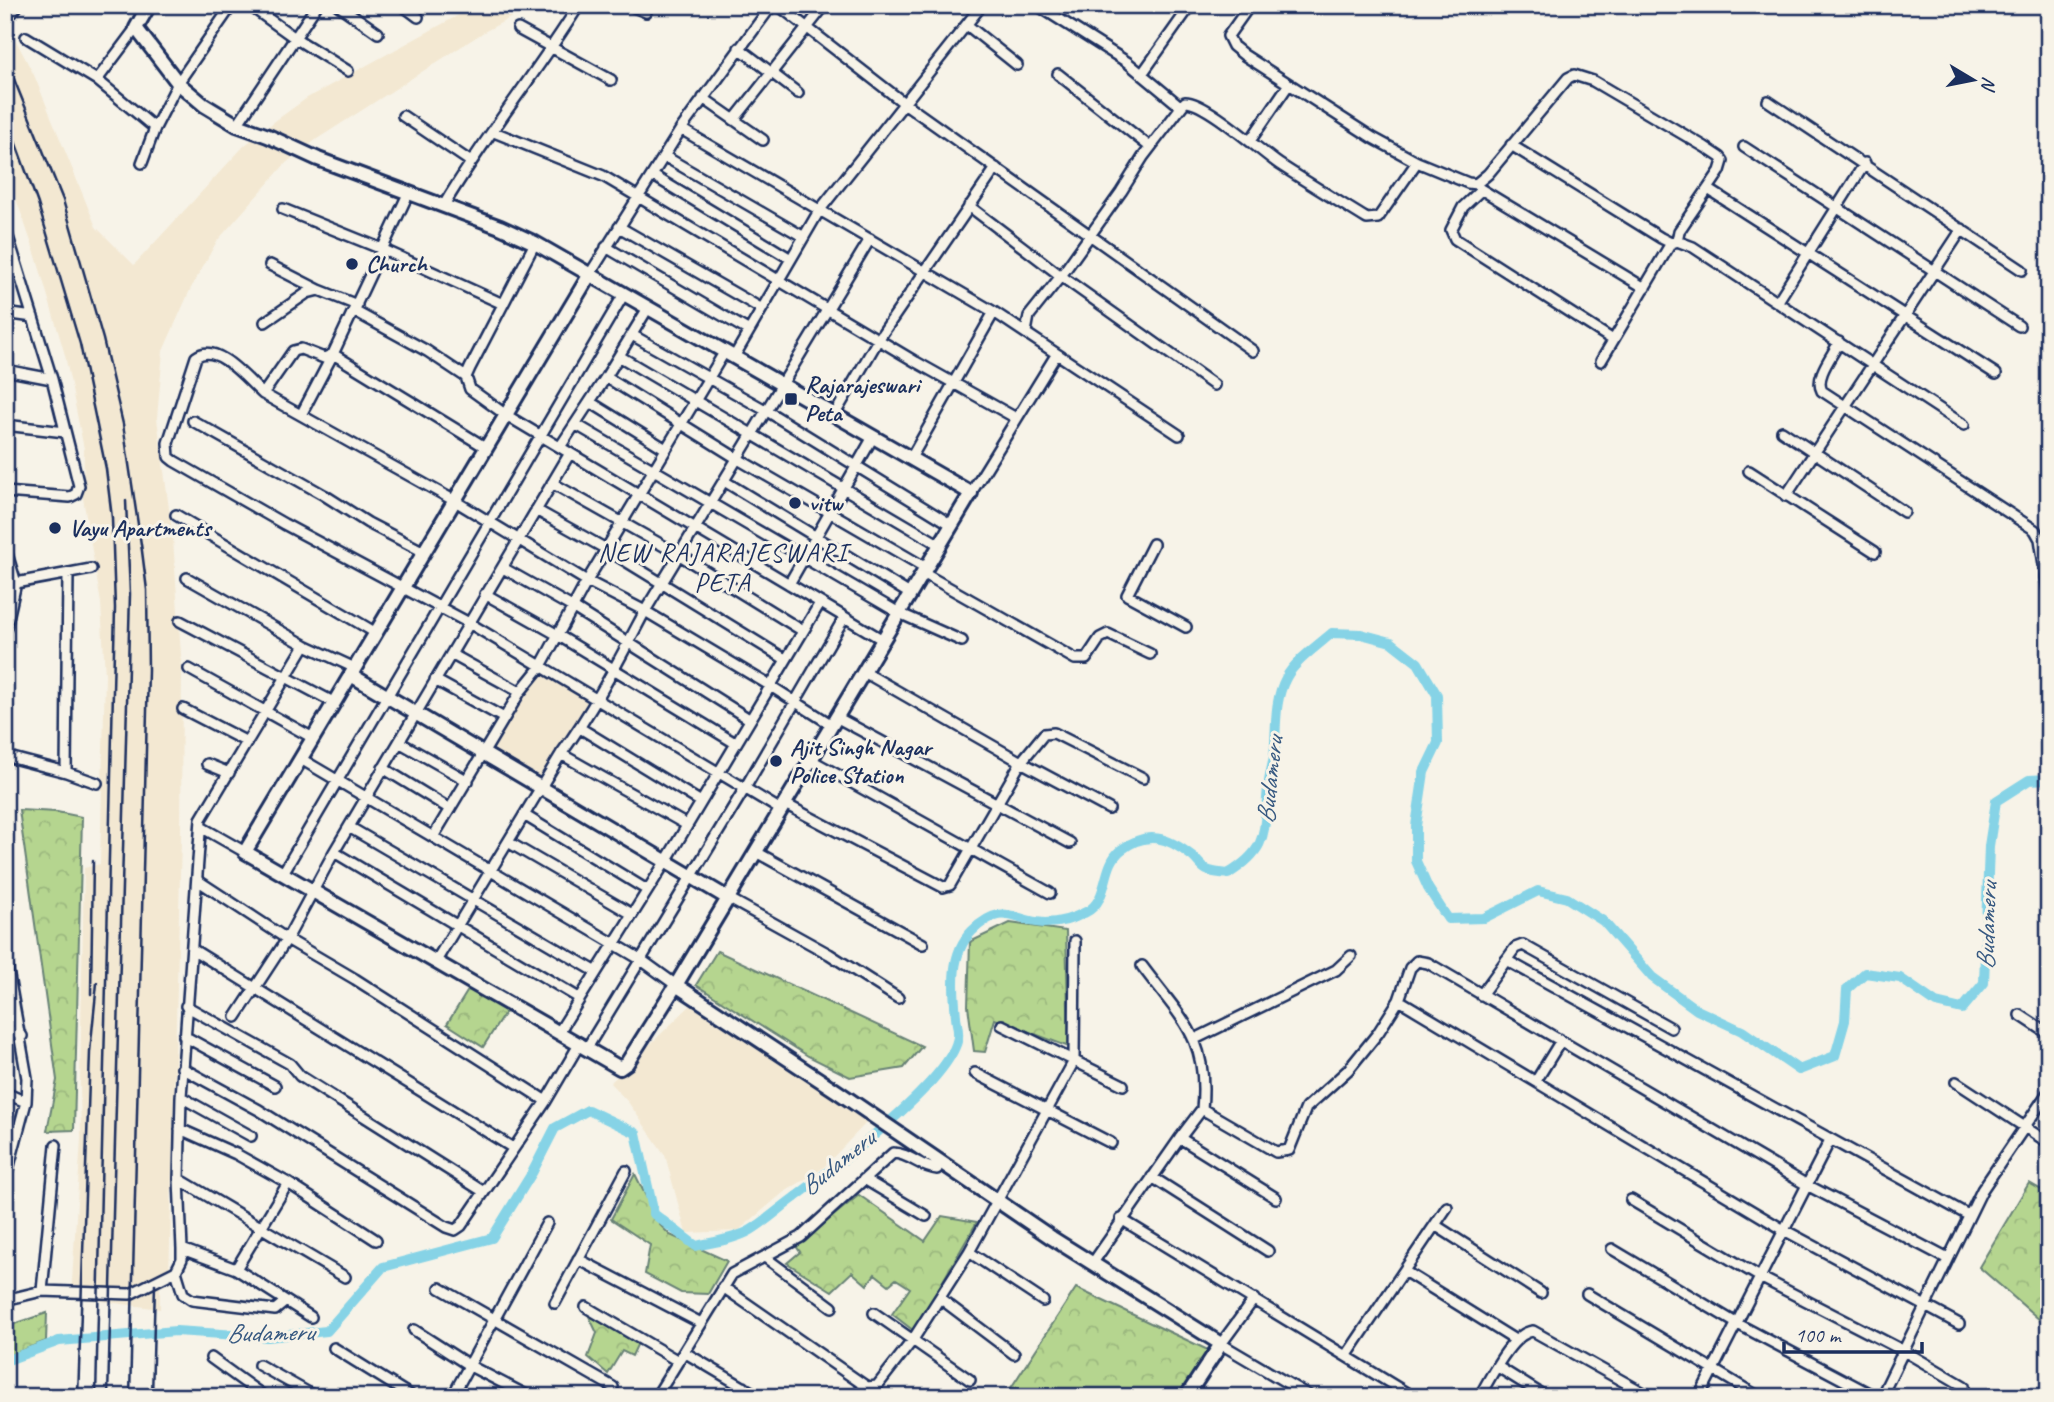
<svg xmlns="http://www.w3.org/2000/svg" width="2054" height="1402" viewBox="0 0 2054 1402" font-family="Caveat,sans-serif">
	<defs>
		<pattern id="forest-crowns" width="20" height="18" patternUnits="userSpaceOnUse" patternTransform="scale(1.75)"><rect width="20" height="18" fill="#b5d58f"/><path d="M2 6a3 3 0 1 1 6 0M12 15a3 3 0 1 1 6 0" fill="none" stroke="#9bb77e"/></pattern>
	</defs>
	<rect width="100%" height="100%" fill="#f7f3e8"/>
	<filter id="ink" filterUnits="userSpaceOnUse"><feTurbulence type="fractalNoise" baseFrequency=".0143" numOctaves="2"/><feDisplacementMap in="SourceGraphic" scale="14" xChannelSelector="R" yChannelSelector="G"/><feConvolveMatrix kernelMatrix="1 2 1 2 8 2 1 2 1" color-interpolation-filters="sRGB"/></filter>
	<g filter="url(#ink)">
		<path fill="#f3e8d2" d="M477,5H534L484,32L317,139L286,163L217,241L190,290L163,351L157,418L173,539L182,669L181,840L169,1279L160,1286V1309L71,1297L81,1139L80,1086L84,868L100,864L105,675L101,603L83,498L84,449L65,355L36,256L5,167V20L34,75L96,227L134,265L244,146L275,121L307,98Z
			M541,668L591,698L542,779L492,749Z
			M693,1003L867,1122L823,1168L783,1193L738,1231L686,1233L665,1155L628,1102L610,1083Z"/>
		<path fill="url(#forest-crowns)" stroke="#688276" stroke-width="2" d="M19,810L57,812L82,817L74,1130L47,1131L57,1080Z
			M1010,923L1066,931L1069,1047L995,1019L985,1052L974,1051L968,1006L970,942Z
			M717,951L922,1046L904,1068L850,1077L808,1056L696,985Z
			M470,987L498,1003L506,1011L483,1047L447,1024Z
			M635,1174L660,1225L670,1235L727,1261L708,1294L681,1293L645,1274L650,1245L611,1219Z
			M2029,1183L2049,1194V1328L1979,1267Z
			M859,1195L925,1241L942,1216L977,1222L914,1331L892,1314L910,1288L896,1279L889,1285L875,1274L867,1285L852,1272L832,1291L787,1263L800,1252L796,1246Z
			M1076,1288L1210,1351L1178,1397H1005Z
			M587,1312L638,1343L632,1356L622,1351L608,1374L588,1357L597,1333Z
			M47,1313L46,1341L5,1357V1327Z"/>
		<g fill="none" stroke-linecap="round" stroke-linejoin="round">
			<path stroke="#86d3e6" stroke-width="10" d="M5,1361L59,1341L176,1331L267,1337L327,1331L383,1267L492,1238L532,1173L555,1128L588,1110L636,1133L654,1214L696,1246C713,1242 736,1239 751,1230C766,1221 780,1208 794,1198C831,1170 952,1081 958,1037C959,1030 956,1022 956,1016C953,987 950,953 972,931C1004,900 1013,922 1045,923C1060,923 1073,919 1086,912C1110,900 1101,866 1121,850C1147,830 1168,837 1192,856C1197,860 1202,868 1207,870C1213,873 1222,873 1228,874C1270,848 1263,832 1268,788C1269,778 1272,767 1274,757C1277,731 1273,702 1286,678C1294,662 1318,645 1332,633L1361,634L1391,642L1418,663L1437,695L1438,743L1424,772L1416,826V861L1428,888L1448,919L1484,918L1538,891L1567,898L1603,921L1652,977L1697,1010L1742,1031L1799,1070L1835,1056L1845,1021L1847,989L1865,973L1900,978L1936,1003L1962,1009L1984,983L1989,846L1996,801L2029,780L2049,779"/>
			<g stroke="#1b2f5e" stroke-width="14">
				<path id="street" d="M249,5L295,38L348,71
					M338,5L378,33
					M402,5L418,17
					M629,5L646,12
					M778,5L904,103L1253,351
					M1037,5L1127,62L1180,106
					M1250,5L1228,36L1233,46L1244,55L1373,138L1417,162L1468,183L1476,184L1488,174L1568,78L1574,75L1593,81L1705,147L1720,157L1723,161L1720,171L1679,231L1677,241
					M13,12L18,5
					M967,25L1017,65
					M518,29L611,80
					M26,37L97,80L155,128L142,163
					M739,48L798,93
					M1058,74L1150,147
					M1142,74L1191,5
					M97,80L136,28
					M703,98L763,140
					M1768,101L2022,270
					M403,116L471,162
					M734,120L825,5
					M237,125L317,5
					M155,128L178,83L232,5
					M681,129L994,312L1179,435
					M494,132L603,176L916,362L1016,418
					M1250,141L1289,84
					M1511,145L1661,238L1671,243L1677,241L1693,247L1964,425
					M1744,147L2019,326
					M664,156L804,237
					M652,175L791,259
					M1479,188L1645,288
					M1708,189L1996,374
					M1481,190L1463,207L1451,230L1455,239L1613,340
					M444,205C485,136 536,74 579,5
					M969,206L1061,276L1214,385
					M283,209L382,249L503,304
					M5,227L52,379L79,486L76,494L70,497L5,492
					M619,227L762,309
					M535,243L470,368L466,377L470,389L506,415L883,640
					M606,247L749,331
					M270,265L319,290
					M590,274L681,129L772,5
					M1778,301L1865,163
					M354,311L427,351L466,377
					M5,313L33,317
					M265,322L307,293L319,290L357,305
					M1026,332L1029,316L1061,276L1121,192L1143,157L1185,102C1205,101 1260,151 1279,164C1308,183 1338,201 1367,219L1378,218L1417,162
					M632,335L767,411L952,525
					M1839,342C1833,355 1814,377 1822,391L2035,530L2040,539L2049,597
					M619,356L940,545
					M734,357L819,211L982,5
					M1601,361L1671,243
					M5,370L52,379
					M606,377L648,308
					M263,394L293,351L301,349L324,358L333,354L485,447
					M590,402L666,449
					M835,414L878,340L996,168
					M301,415L333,354L409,192
					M193,421L324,495L368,523L424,552
					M575,424L899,613L962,641
					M5,425L65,432
					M1782,431L1904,512
					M560,447L606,377L738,459L926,568
					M911,458L994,312
					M1749,471L1875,552
					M724,481L910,594
					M552,483L678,554L803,631
					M971,493L1056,355
					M1786,496L1962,229
					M536,510L606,549L785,659
					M176,515L376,633
					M1153,544L1127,595L1186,627
					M5,547L16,583
					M503,568L572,607L749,719
					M923,573L1075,659H1086L1100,638L1108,634L1150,654
					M187,578L305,645
					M789,584L873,437
					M485,594L556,634L735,743
					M180,621L335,703
					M5,632L16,583L91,569
					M451,654L520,692
					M189,669L313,738
					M864,672L1021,762L1109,809
					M435,680L504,718
					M183,709L247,742
					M836,717L1070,843
					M580,728L701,802
					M399,742L468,781
					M561,754L687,825
					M5,756L66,772L97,783
					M301,759L640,959L676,985
					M811,760L1050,893
					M207,764L229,773
					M383,768L450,809
					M66,772L68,573
					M785,804L943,887L950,885L1021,762L1044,734L1054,733L1143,778
					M781,810L469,623L284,524L174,461L169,457L168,443L196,357C217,341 248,381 263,394L455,501L587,581L645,611L769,685L832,725
					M524,815L647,890
					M201,827L245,852
					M349,827L595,971
					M433,837L520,692L541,666L587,581L725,351
					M508,842L632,914
					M334,852L579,998
					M756,852L923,944
					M283,873L624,294
					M197,880L287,939L355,979L546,1101
					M726,897L829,954L898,998
					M192,949L513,1148
					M5,954L27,1078L26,1102L5,1181
					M1506,960L1968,1215
					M436,961L561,754C594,709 619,660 645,611L870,239
					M1142,966C1182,1020 1209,1038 1202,1109
					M1481,995L1515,948L1523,945L1671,1028
					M1399,1000L1784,1230L1959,1324
					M186,1006L290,1064L300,1076L484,1192
					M2020,1015L2049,1034
					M236,1017L287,939L334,852L570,453
					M1002,1025L1123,1085
					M5,1028L22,1036
					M559,1032L666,861L820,603
					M184,1036L275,1086
					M1195,1039L1336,970L1351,956
					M587,1048L745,788L844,618
					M182,1068L259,1110L446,1227L455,1230L461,1226L546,1101L580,1043
					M975,1073L1111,1143
					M1536,1081L1560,1042
					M1956,1082L2049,1143
					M5,1093L26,1102
					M181,1097L251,1136
					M180,1129L236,1154L288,1183L236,1269
					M1180,1138L1276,1198
					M1152,1177L1268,1251
					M179,1179L345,1277
					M864,1179L926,1216
					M288,1183L376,1240
					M1631,1200L1760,1277L1904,1351L1964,1386
					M1121,1219L1413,1397
					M1435,1225L1541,1293
					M1612,1249L1736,1323L1876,1397
					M969,1252L1043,1301
					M766,1258L832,1307
					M578,1259L701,1323
					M1092,1264L1180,1138L1202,1109L1276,1152L1289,1150L1306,1108L1348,1070L1378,1033L1399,1000L1410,968L1417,961L1428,963L1807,1185L1948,1259
					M176,1271L183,1294L192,1300L275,1310L286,1301
					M1404,1271L1515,1340
					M723,1287L867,1387L877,1386L912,1341L969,1252L1074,1061L1075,941
					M440,1288L613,1387
					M42,1291L56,1145
					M1587,1294L1759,1397
					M941,1299L1014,1354
					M1254,1299L1221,1344L1311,1397
					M5,1300L42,1291L130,1294L176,1271L182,1259V1249
					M555,1303L626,1171
					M586,1307L678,1361
					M874,1313L970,1380
					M311,1317L236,1269L182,1249L179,1179L181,1097L201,819L305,645L355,668
					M414,1330L470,1366L530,1397
					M334,1348L413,1397
					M684,1352L760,1397
					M1347,1355L1447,1207
					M211,1358L265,1397
					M259,1365L316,1397
					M1498,1367L1546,1397
					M452,1397L547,1223
					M656,1397L732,1274L801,1237L893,1153C909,1153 921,1168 937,1169
					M738,1397L744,1387
					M1479,1397C1490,1379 1511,1333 1533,1331L1651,1397
					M1699,1397L1830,1140
					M1881,1397L1982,1190L2049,1091"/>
			</g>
			<g stroke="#1b2f5e" stroke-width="18">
				<path id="secondary" d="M149,5L136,28L178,83L204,105L237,125L268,136L318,159L500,227L535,243L971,493L676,985L627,1063L620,1068L245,852L590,274
					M351,675L726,897
					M676,985L838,1092L1052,1238L1221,1344L1186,1397"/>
			</g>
			<use href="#street" stroke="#f7f3e8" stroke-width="9"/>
			<use href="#secondary" stroke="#f7f3e8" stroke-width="12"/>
			<path stroke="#1b2f5e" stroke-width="2.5" d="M5,57L63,200L103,339L123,424L142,551L147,590L148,670L130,1397
				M5,114L38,204L80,344L106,469L112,518L115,608L96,1397
				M91,994L93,861
				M78,1397L90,1052L97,983
				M108,1397L130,594L126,501
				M152,1397L155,1284"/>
		</g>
	</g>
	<g fill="#1b2f5e" stroke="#f7f3e8" stroke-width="2.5">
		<circle cx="352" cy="264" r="7"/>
		<rect x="784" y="392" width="14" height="14" rx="3.5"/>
		<circle cx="795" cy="503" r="7"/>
		<circle cx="55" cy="528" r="7"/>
		<circle cx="776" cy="761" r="7"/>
	</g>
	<g text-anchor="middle" stroke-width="6" stroke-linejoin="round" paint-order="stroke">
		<g font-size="24" font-weight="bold" fill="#1b2f5e" stroke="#f7f3e8" text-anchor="start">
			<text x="366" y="272">Church</text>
			<text x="805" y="393">Rajarajeswari<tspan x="805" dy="28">Peta</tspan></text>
			<text x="809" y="511">vitw</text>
			<text x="69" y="536">Vayu Apartments</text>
			<text x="790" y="755">Ajit Singh Nagar<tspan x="790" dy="28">Police Station</tspan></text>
		</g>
		<g font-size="26" letter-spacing="2" fill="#1b2f5e" stroke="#f7f3e8">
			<text x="723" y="561">NEW RAJARAJESWARI<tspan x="723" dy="30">PETA</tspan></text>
		</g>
		<g font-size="26" font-style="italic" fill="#365880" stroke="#f7f3e8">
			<text transform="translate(1269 780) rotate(-84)" y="9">Budameru</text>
			<text transform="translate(1986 926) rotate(-88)" y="9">Budameru</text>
			<text transform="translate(837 1162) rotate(-39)" y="9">Budameru</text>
			<text transform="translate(270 1332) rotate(-1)" y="9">Budameru</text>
		</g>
	</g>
	<rect width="2054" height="1402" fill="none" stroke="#f7f3e8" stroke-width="28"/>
	<rect x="14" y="14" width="2026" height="1374" fill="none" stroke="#1b2f5e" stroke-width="2.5" filter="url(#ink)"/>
	<g transform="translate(1973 80) rotate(100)" stroke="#f7f3e8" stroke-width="5" paint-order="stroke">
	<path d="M0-5L12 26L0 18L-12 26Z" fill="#1b2f5e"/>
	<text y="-10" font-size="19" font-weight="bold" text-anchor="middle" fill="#1b2f5e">N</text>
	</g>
	<path d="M1784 1342v10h138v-10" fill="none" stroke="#1b2f5e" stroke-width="3.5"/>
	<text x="1795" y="1342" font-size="21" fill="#1b2f5e" stroke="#f7f3e8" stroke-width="5" paint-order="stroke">100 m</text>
</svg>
